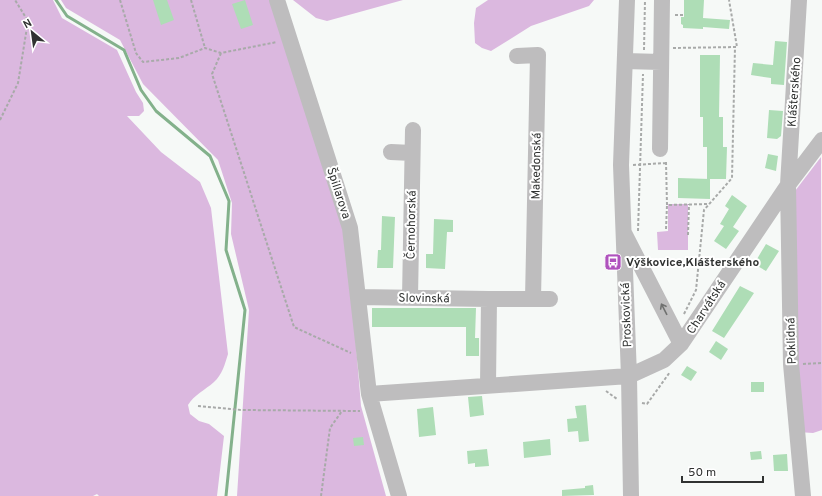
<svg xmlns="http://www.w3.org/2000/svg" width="822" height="496" viewBox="0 0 822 496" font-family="Overpass,sans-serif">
	<rect width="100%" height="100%" fill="#f6f9f7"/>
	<path fill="#dbb8df" d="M0,0H53L62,18L117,50L136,92L143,103L144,111L139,116H127L161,152L200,182L211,208L228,354C225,364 222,375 214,382C205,390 194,395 188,405L190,414L199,421L209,424L224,436L217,496H99L97,494L93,496H0Z
		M61,0H272L347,236L361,406L386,496H237L249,310L231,234L232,203L218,160L143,84L120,40L66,8Z
		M293,0H403L327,21L316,18Z
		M488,0H594L589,6L531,26L491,51L482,48L475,43L474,23L476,8Z
		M821,157L822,430L813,433L798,432L792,195Z
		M668,204H688V250H658L657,232L668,231Z"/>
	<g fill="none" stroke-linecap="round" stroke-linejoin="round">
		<path stroke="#83b18b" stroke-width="3" d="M56,0L67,16L124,50L141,90L156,111L210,156L229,201L226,250L245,310L226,496"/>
	</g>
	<path fill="#aeddb6" d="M153,0H167L174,20L161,25Z
		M245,0L253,25L241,29L232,4Z
		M684,0H704L703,18L730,20L729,29L703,27V29L683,28V25L681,24V17H684Z
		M775,41L787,42L784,85L771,84V78L751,75L753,63L773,65Z
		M700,55H720L719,117H723V147H727L726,179H707V147H703V117H700Z
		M769,110L783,111L781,136L777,139L767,138Z
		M768,154L778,156L776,171L765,168Z
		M678,178L710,179V199L678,198Z
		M732,195L747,206L733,227L739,231L726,249L714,241L724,226L720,224L729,209L725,206Z
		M382,216L395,217L393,268H377L378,250H381Z
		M434,219L453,220V232H447L445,269L426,268V254H433Z
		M766,244L779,251L766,271L754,264Z
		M740,286L754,293L724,338L712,331Z
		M372,308H476L475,338H479V356H466V327H372Z
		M716,341L728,349L721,360L709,352Z
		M687,366L697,372L691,381L681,375Z
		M751,382H764V392H751Z
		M482,396L484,415L470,417L468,397Z
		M586,405L589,441L579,442L578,431L568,432L567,419L577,418L575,406Z
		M433,407L436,435L419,437L417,409Z
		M363,437L364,445L354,446L353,438Z
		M550,439L551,455L524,458L523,442Z
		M487,449L489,466L475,467V463L468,464L467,451Z
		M761,451L762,459L751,460L750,452Z
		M787,454L788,471H774L773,455Z
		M593,485L594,495L562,496V490L585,488V486Z"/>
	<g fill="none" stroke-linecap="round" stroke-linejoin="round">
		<path stroke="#a8aaa9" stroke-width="2" stroke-dasharray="3 2" stroke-linecap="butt" d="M120,0L136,53L143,62L179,58L205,48L221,53L277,42
			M191,0L205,48
			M675,15H684
			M673,48L737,47L729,0
			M644,50L645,0
			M221,53L212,74L294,327L351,353
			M0,120L18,83L28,21L15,0
			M666,162L667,205L709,204
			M633,165L666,163
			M666,229L667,205
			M638,231L643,74
			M688,235L689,204
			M684,314L696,290L704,210L732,178L735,47
			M803,364L822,363
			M606,391L617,399
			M642,403L647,404L670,372
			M198,406L242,410L360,411
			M321,496L330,428L342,411"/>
		<path stroke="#bebdbe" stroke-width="16" d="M277,0L350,228L369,394L399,496
			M627,0L621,165L629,376L631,496
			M799,0L788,185L791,364L803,496
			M517,56L538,55L533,299
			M625,61L661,62
			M660,149L662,0
			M391,152L412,153
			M624,233L681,344
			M358,297L489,299
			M410,298L413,130
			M488,385L489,299H550
			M369,394L629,376L664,360L681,344L788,185L822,140"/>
	</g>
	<defs><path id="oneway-shaft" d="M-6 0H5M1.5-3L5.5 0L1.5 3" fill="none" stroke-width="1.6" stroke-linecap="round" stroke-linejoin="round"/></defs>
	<use stroke="#707170" href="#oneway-shaft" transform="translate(664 309) rotate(-117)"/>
	<defs>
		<g id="bus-square" transform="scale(0.9)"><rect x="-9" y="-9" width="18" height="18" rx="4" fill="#af52bd" stroke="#fff"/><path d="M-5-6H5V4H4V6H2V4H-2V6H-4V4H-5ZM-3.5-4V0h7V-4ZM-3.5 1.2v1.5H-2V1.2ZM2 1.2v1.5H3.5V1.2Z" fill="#fff"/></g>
	</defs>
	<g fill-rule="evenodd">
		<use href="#bus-square" x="613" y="262"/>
	</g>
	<g text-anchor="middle" stroke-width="4" stroke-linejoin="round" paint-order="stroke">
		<g font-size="12" fill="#303231" stroke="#fff">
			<text transform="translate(794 92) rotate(-86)" y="4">Klášterského</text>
			<text transform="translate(536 166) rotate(-89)" y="4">Makedonská</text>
			<text transform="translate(339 193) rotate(72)" y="4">Špillarova</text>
			<text transform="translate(411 225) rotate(-89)" y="4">Černohorská</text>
			<text transform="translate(424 298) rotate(1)" y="4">Slovinská</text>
			<text transform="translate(706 307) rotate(-57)" y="4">Charvátská</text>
			<text transform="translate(626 315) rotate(-92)" y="4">Proskovická</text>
			<text transform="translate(791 341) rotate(-92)" y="4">Poklidná</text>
		</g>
		<g font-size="12" font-weight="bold" fill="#303231" stroke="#fff" text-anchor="start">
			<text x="626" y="266">Výškovice,Klášterského</text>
		</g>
	</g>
	<g transform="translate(32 32) rotate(331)" stroke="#ffffff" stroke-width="3" paint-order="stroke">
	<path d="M0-3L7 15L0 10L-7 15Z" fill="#303231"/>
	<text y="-6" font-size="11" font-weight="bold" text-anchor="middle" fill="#303231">N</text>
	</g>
	<path d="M682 476v6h81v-6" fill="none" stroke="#303231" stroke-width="2"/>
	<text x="688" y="476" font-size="12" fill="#303231" stroke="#ffffff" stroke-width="3" paint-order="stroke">50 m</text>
</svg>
